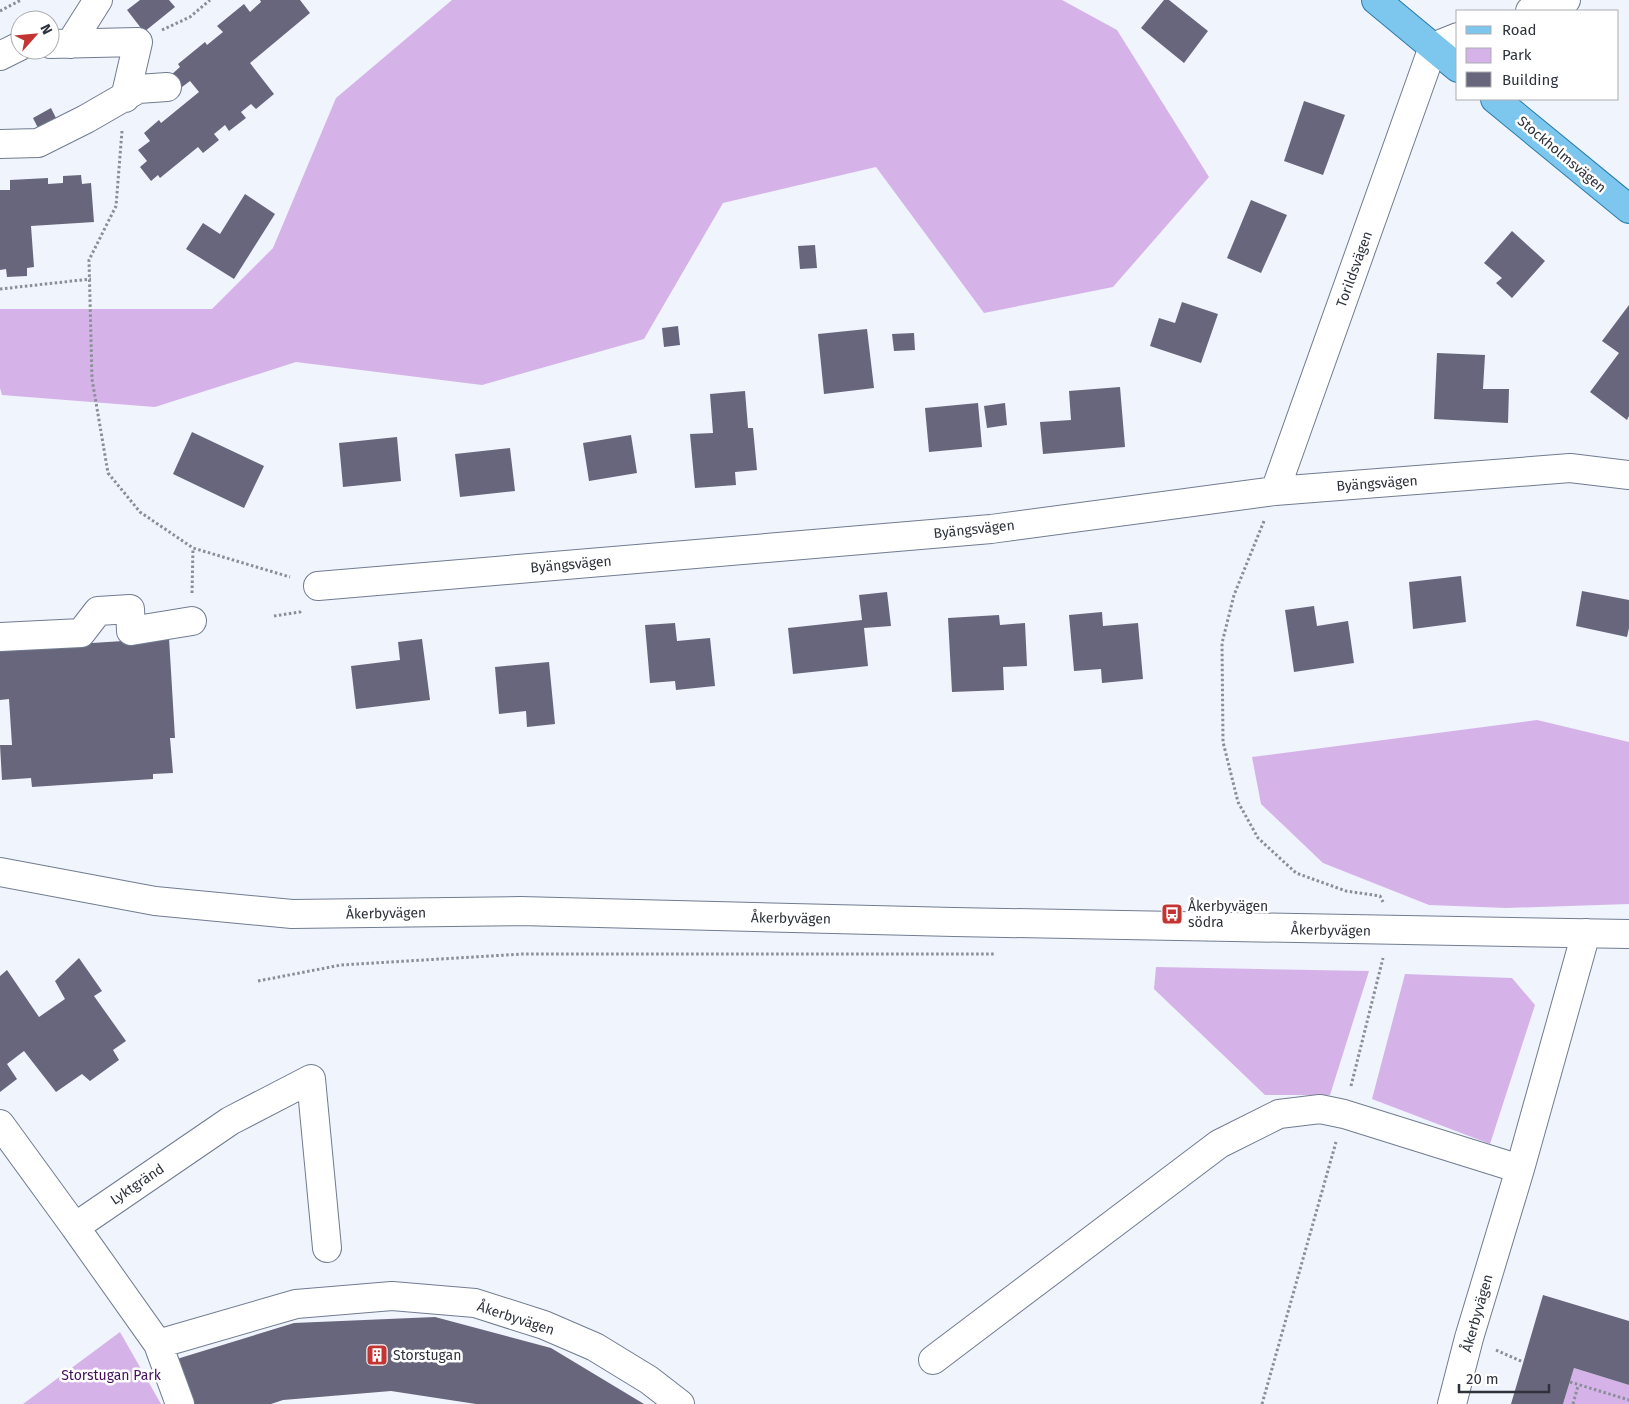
<svg xmlns="http://www.w3.org/2000/svg" width="1629" height="1404" viewBox="0 0 1629 1404" font-family="'Fira Sans',sans-serif">
	<rect width="100%" height="100%" fill="#eff4fd"/>
	<path fill="#d5b3e9" d="M452,0H1062L1117,30L1209,177L1113,287L984,313L876,167L723,203L644,339L482,385L296,362L155,407L2,395L0,388V309H212L273,248L336,98Z
		M1537,720L1629,742V904L1506,908L1429,905L1323,863L1261,804L1252,757Z
		M1156,967L1369,971L1330,1095H1265L1154,989Z
		M1405,974L1512,978L1535,1005L1490,1144L1372,1099Z
		M120,1332L161,1404H23Z
		M1574,1368L1629,1385V1404H1563Z"/>
	<path fill="#68667c" d="M140,0H169L175,7L144,32L127,10Z
		M260,0H300L310,13L250,63L274,94L256,109L251,104L241,112L246,118L229,131L225,125L214,134L219,140L203,153L198,147L160,178L158,175L151,181L140,167L147,161L138,150L150,141L144,133L159,120L161,123L199,92L190,81L182,87L171,75L180,67L178,64L205,42L207,45L223,32L217,26L244,4L250,12L261,2Z
		M1164,0H1169L1208,31L1184,63L1141,28Z
		M1304,101L1345,115L1323,175L1284,161Z
		M51,108L58,122L40,132L33,118Z
		M81,175L82,184L91,183L94,222L31,226L34,267L27,268V276L7,277L6,269L0,270V190H10V180L48,178V184L63,183V176Z
		M245,194L275,214L234,279L186,249L203,223L220,234Z
		M1251,200L1287,215L1261,273L1227,258Z
		M1512,231L1545,261L1512,298L1496,283L1502,278L1484,263Z
		M815,245L817,268L800,269L798,246Z
		M1182,302L1218,314L1201,363L1150,346L1159,318L1175,323Z
		M1629,305V416L1627,420L1590,392L1619,353L1602,341Z
		M678,326L680,345L664,347L662,328Z
		M867,329L874,388L824,394L818,334Z
		M914,333L915,350L894,351L892,334Z
		M1437,353L1485,355L1483,389H1509L1508,423L1434,419Z
		M1120,387L1125,447L1043,454L1040,422L1071,420L1069,391Z
		M745,391L748,428H753L757,470L735,472L736,485L695,488L690,434L713,433L710,394Z
		M978,403L982,447L929,452L925,408Z
		M1005,403L1007,425L987,428L984,406Z
		M192,432L264,466L244,508L173,474Z
		M631,435L637,473L589,481L583,443Z
		M397,437L401,481L343,487L339,443Z
		M510,448L515,491L460,497L455,454Z
		M1461,576L1466,622L1413,629L1409,582Z
		M1582,591L1629,600V628L1627,637L1576,626Z
		M887,592L891,626L864,628L868,666L793,674L788,628L862,620L859,595Z
		M1314,606L1317,626L1348,621L1354,663L1294,672L1285,610Z
		M1102,612L1103,626L1138,623L1143,679L1102,683L1101,669L1074,671L1069,615Z
		M999,615L1000,625L1025,623L1027,666L1003,667L1004,690L952,692L948,618Z
		M675,623L677,641L710,638L715,686L676,690L675,681L650,683L645,625Z
		M169,638L175,738H170L173,773L153,774V779L32,787L31,778L2,780L0,745H12L9,699L0,700V649Z
		M422,639L430,700L356,709L351,666L400,660L398,642Z
		M549,662L555,724L527,727L526,711L499,714L495,667Z
		M79,958L102,991L94,996L126,1041L113,1050L119,1060L90,1081L82,1074L56,1092L24,1051L7,1064L17,1079L0,1092V976L7,970L39,1017L65,999L55,981Z
		M1543,1295L1629,1321V1385L1574,1368L1563,1404H1511Z
		M435,1317L551,1348L644,1404H476L391,1391L283,1400L271,1404H182L167,1362L294,1323Z"/>
	<g fill="none" stroke-linecap="round" stroke-linejoin="round">
		<g stroke="#717c90" stroke-width="30">
			<path id="minor" d="M1530,11L1566,0
				M50,44L138,42L125,98
				M70,44L98,0
				M0,56L20,46
				M0,144L38,143L86,119L138,89L167,87
				M1275,491L1433,47L1458,37
				M318,586L991,529L1275,491L1570,468L1629,475
				M0,637L81,633L98,611L130,609L131,631L192,621
				M0,872L155,901L292,914L520,911L954,922L1629,934
				M0,1124L75,1227L230,1121L311,1079L327,1248
				M75,1227L158,1344L180,1404
				M158,1344L296,1304L392,1296L475,1303L544,1325L595,1347L649,1380L680,1404
				M933,1360L1219,1144L1279,1114L1320,1109L1344,1114L1520,1169
				M1452,1404L1469,1338L1520,1169L1586,933"/>
		</g>
		<g stroke="#297baa" stroke-width="30">
			<path id="major" d="M1376,0L1458,68
				M1495,99L1629,209"/>
		</g>
		<path stroke="#8a8e97" stroke-width="3" stroke-dasharray="2.5 2.5" stroke-linecap="butt" d="M0,11L21,0
			M162,30L190,17L210,0
			M122,131L116,206L89,260L92,379L108,473L140,512L193,548L290,577
			M0,289L91,279
			M1264,521L1234,595L1222,643L1223,742L1238,802L1258,838L1296,873L1346,891L1380,896L1383,902
			M192,593L193,548
			M274,616L300,612L302,610
			M258,981L341,965L523,954H996
			M1351,1086L1383,958
			M1496,1350L1523,1362
			M1570,1382L1629,1400
			M1262,1404L1336,1142
			M1573,1404L1578,1386"/>
		<use href="#minor" stroke="#fff" stroke-width="28"/>
		<use href="#major" stroke="#7dc7ef" stroke-width="28"/>
	</g>
	<defs>
		<g id="bus-square" transform="scale(1.125)"><rect x="-9" y="-9" width="18" height="18" rx="4" fill="#c33532" stroke="#fff"/><path d="M-5-6H5V4H4V6H2V4H-2V6H-4V4H-5ZM-3.5-4V0h7V-4ZM-3.5 1.2v1.5H-2V1.2ZM2 1.2v1.5H3.5V1.2Z" fill="#fff"/></g>
		<g id="building-square" transform="scale(1.125)"><rect x="-9" y="-9" width="18" height="18" rx="4" fill="#c33532" stroke="#fff"/><path d="M-4-6H4V6H1V3H-1V6H-4ZM-2.5-4.3h1.7v1.8h-1.7ZM.8-4.3h1.7v1.8H.8ZM-2.5-1h1.7V.8h-1.7ZM.8-1h1.7V.8H.8Z" fill="#fff"/></g>
	</defs>
	<g fill-rule="evenodd">
		<use href="#bus-square" x="1172" y="914"/>
		<use href="#building-square" x="377" y="1355"/>
	</g>
	<g text-anchor="middle" stroke-width="5" stroke-linejoin="round" paint-order="stroke">
		<g font-size="14" fill="#2e323b" stroke="#fff">
			<text transform="translate(1562 154) rotate(40)" y="5">Stockholmsvägen</text>
			<text transform="translate(1354 269) rotate(-70)" y="5">Torildsvägen</text>
			<text transform="translate(1377 483) rotate(-4)" y="5">Byängsvägen</text>
			<text transform="translate(974 529) rotate(-6)" y="5">Byängsvägen</text>
			<text transform="translate(571 564) rotate(-5)" y="5">Byängsvägen</text>
			<text transform="translate(386 913) rotate(-1)" y="5">Åkerbyvägen</text>
			<text transform="translate(791 918) rotate(1)" y="5">Åkerbyvägen</text>
			<text transform="translate(1331 930) rotate(1)" y="5">Åkerbyvägen</text>
			<text transform="translate(137 1184) rotate(-34)" y="5">Lyktgränd</text>
			<text transform="translate(1477 1313) rotate(-74)" y="5">Åkerbyvägen</text>
			<text transform="translate(516 1318) rotate(18)" y="5">Åkerbyvägen</text>
		</g>
		<g font-size="14" fill="#2e323b" stroke="#fff" text-anchor="start">
			<text x="1188" y="911">Åkerbyvägen<tspan x="1188" dy="16">södra</tspan></text>
			<text x="393" y="1360">Storstugan</text>
		</g>
		<g font-size="14" fill="#44105b" stroke="#fff">
			<text x="111" y="1380">Storstugan Park</text>
		</g>
	</g>
	<rect x="1456" y="10" width="162" height="90" fill="#ffffff" stroke="#abadb1"/>
	<rect x="1466" y="26" width="25" height="8" fill="#7dc7ef" stroke="#abadb1"/>
	<text x="1502" y="35" font-size="15" fill="#2e323b">Road</text>
	<rect x="1466" y="48" width="25" height="15" fill="#d5b3e9" stroke="#abadb1"/>
	<text x="1502" y="60" font-size="15" fill="#2e323b">Park</text>
	<rect x="1466" y="72" width="25" height="15" fill="#68667c" stroke="#abadb1"/>
	<text x="1502" y="85" font-size="15" fill="#2e323b">Building</text>
	<g transform="translate(35 35) rotate(63)"><circle r="24" fill="#ffffff" stroke="#abadb1"/>
	<path d="M0-4L9 19L0 12L-9 19Z" fill="#c33532"/>
	<text y="-8" font-size="14" font-weight="bold" text-anchor="middle" fill="#2e323b">N</text>
	</g>
	<path d="M1459 1384v8h90v-8" fill="none" stroke="#2e323b" stroke-width="2.5"/>
	<text x="1466" y="1384" font-size="15" fill="#2e323b" stroke="#ffffff" stroke-width="4" paint-order="stroke">20 m</text>
</svg>
